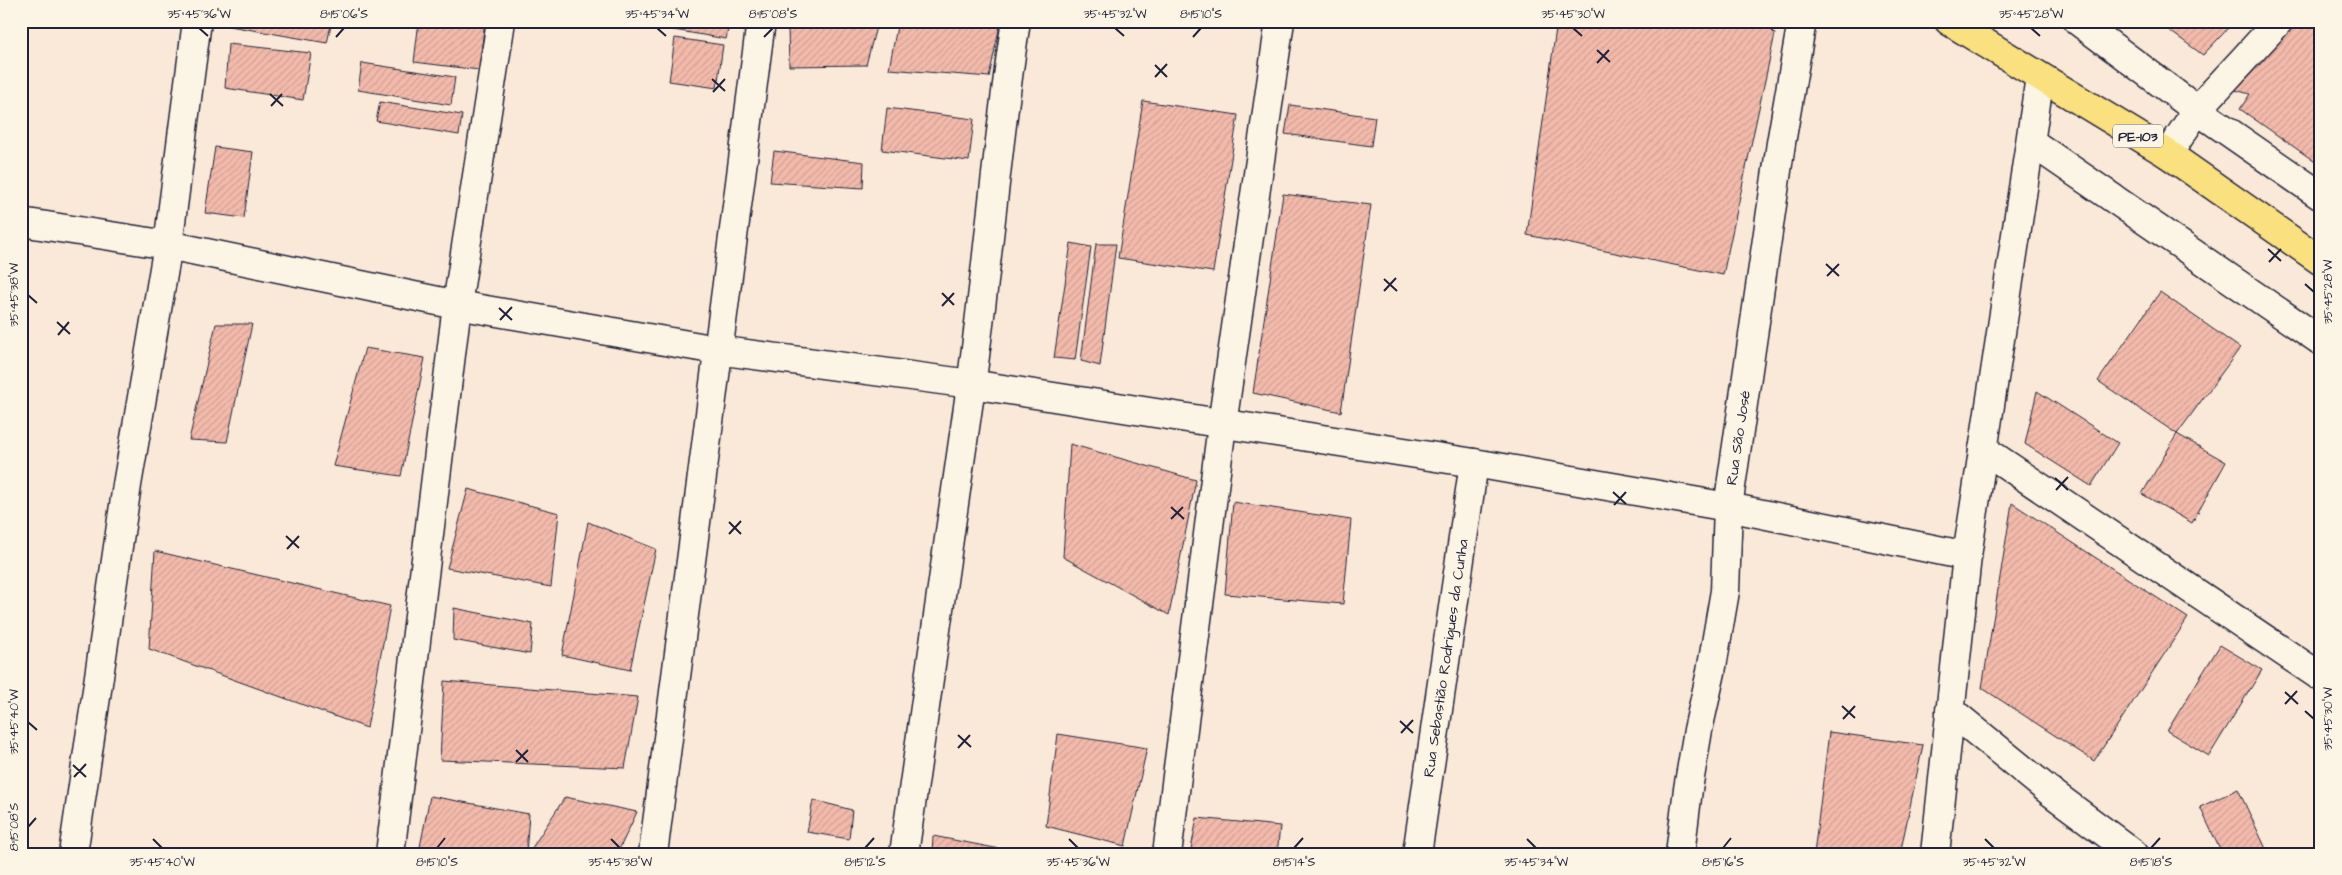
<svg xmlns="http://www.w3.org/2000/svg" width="2342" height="875" viewBox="0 0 2342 875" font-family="'Architects Daughter',sans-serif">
	<defs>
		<pattern id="building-hatch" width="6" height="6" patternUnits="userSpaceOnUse" patternTransform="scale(1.25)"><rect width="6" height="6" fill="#f3baab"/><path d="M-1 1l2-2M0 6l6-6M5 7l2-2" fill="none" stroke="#d0a094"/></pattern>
	</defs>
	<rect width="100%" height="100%" fill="#fae9d9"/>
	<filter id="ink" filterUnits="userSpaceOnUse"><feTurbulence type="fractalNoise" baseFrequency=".02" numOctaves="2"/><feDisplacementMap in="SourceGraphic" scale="10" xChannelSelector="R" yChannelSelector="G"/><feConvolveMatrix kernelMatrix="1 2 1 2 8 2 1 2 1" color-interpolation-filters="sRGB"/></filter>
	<g filter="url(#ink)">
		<path fill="url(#building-hatch)" stroke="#22223b" d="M224,21H332L327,43L224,25Z
			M419,21H485L479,70L414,62Z
			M639,21H730L726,39L639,24Z
			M898,21L1000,25L989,77L889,69Z
			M1557,21H1762L1775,34L1723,275L1527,235Z
			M2156,21H2235L2203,55Z
			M2284,21H2317L2321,24V166L2240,109L2250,94L2235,90Z
			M876,27L866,65L789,66L788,28Z
			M675,38L723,45L717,88L669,81Z
			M228,44L311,53L303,100L225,88Z
			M362,63L455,77L451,105L358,90Z
			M1143,101L1238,115L1213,272L1118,258Z
			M380,102L462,115L459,135L376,121Z
			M1290,105L1375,117L1371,146L1285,134Z
			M887,108L974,119L969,161L882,150Z
			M215,147L253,152L244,218L205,213Z
			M774,151L864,162L863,188L770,182Z
			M1283,194L1371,205L1341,412L1253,393Z
			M1071,243L1091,247L1075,360L1054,358Z
			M1096,244H1116L1100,366L1081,361Z
			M2160,292L2240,348L2177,434L2098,381Z
			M216,324H252L227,442L189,440Z
			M365,348L425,358L401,476L333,466Z
			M2037,391L2118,443L2091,486L2025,444Z
			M2177,434L2226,462L2192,523L2142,494Z
			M1070,444L1196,480L1169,615L1063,557Z
			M468,489L559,513L551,587L447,568Z
			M1233,502L1351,520L1343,604L1225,594Z
			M2012,503L2188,618L2094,761L1982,688Z
			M588,522L656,549L630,670L562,655Z
			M155,551L390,606L367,728L149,649Z
			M454,608L533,624L530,654L453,640Z
			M2220,645L2262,670L2209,756L2167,731Z
			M444,681L638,697L625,768L440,760Z
			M1829,732L1923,745L1900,854H1814Z
			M1058,734L1147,748L1125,846L1046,826Z
			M2238,789L2267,851L2261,854H2222L2200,807Z
			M430,796L529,814L526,854L419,852Z
			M565,797L637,812L617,854H590L553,849L528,854Z
			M813,800L852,810L849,839L807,832Z
			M1197,818L1280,826L1277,854H1190Z
			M933,836L1000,849L999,854H932Z"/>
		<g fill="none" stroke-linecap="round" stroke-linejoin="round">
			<g stroke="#22223b" stroke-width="31">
				<g id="minor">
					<path d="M2078,21L2197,110L2321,196"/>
					<path d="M2031,142L2321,341"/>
					<path d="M2168,154L2197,110L2279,21"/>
					<path d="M21,222L168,245L457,305L717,350L971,384L1474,463L1728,507L1967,556"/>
					<path d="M1983,449L2321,677"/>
					<path d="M1950,710L2048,790L2134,854"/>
					<path d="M73,854L127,485L168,245L197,21"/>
					<path d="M390,854L457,305L501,21"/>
					<path d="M653,854L761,21"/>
					<path d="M904,854C925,697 949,542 971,386C988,264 997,142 1016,21"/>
					<path d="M1167,854L1222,425L1280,21"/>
					<path id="s1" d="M1417,854L1474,463"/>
					<path id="s2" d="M1680,854L1688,789L1698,730L1711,672L1725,591L1728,507L1781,143L1802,21"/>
					<path d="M1935,854L1967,556L2040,77"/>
				</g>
			</g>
			<g stroke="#22223b" stroke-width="31">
				<path id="major" d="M1949,21L2168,154L2321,261"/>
			</g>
			<use href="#minor" stroke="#fcf5e5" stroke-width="28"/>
			<use href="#major" stroke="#fbe080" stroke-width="28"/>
		</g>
	</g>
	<path fill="none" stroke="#22223b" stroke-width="2" d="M199,28L208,36M657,28L666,36M1115,28L1124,36M1573,28L1582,36M2031,28L2040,36M336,37L344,28M764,37L773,28M1193,37L1201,28M1597,50L1610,62M1597,63L1609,50M1155,65L1167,77M1155,77L1167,64M712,79L725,91M713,92L725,79M270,94L283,106M271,106L282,94M2268,249L2281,261M2269,262L2281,249M1826,264L1839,276M1827,276L1839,264M1384,279L1397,291M2305,284L2314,292M1384,291L1396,278M942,293L954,305M28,295L37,303M942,306L954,293M499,308L512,320M500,320L512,307M57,322L70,334M58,335L69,322M2055,478L2068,490M2056,490L2068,477M1613,492L1626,504M1614,505L1626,492M1171,507L1184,519M1171,519L1183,507M729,522L741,534M729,534L741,521M286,536L299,548M287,549L299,536M2285,692L2298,704M2285,704L2297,691M1842,706L1855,718M2305,711L2314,719M1843,719L1855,706M1400,721L1413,733M28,722L37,730M1401,733L1413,720M958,735L971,747M958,748L970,735M516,750L528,762M516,762L528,750M73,765L86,777M74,777L86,764M28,827L36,818M153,839L162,848M611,839L620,848M1069,839L1078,848M1527,839L1536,848M1985,839L1994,848M437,848L445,838M865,848L874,838M1294,848L1303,838M1723,848L1731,838M2151,848L2160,838"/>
	<g text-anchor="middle" stroke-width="4" stroke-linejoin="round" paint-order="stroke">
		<rect fill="#fcf5e5" stroke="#63616e" stroke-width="1" x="2113" y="124.5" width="50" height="23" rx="4"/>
		<g font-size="14" font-weight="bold" fill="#22223b">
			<text x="2138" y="141">PE-103</text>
		</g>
		<g font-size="15" fill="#22223b" stroke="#fcf5e5">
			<text dy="5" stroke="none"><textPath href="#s2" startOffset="421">Rua São José</textPath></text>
			<text dy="5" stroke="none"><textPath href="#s1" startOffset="198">Rua Sebastião Rodrigues da Cunha</textPath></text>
		</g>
	</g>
	<rect width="2342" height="875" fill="none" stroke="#fcf5e5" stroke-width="55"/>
	<rect x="28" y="28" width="2286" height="820" fill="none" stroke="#22223b" stroke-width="2"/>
	<g font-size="12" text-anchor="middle" fill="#22223b">
		<text x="199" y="18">35°45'36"W</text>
		<text x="344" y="18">8°15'06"S</text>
		<text x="657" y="18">35°45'34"W</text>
		<text x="773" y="18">8°15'08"S</text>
		<text x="1115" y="18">35°45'32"W</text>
		<text x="1201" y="18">8°15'10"S</text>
		<text x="1573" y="18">35°45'30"W</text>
		<text x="2031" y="18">35°45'28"W</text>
		<text transform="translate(2328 292) rotate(-90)" y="4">35°45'28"W</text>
		<text transform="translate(14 295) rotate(-90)" y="4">35°45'38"W</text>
		<text transform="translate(2328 719) rotate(-90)" y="4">35°45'30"W</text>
		<text transform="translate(14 722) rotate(-90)" y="4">35°45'40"W</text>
		<text transform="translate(14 827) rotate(-90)" y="4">8°15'08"S</text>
		<text x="162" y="866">35°45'40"W</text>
		<text x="437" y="866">8°15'10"S</text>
		<text x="620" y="866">35°45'38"W</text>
		<text x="865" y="866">8°15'12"S</text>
		<text x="1078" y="866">35°45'36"W</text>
		<text x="1294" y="866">8°15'14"S</text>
		<text x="1536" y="866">35°45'34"W</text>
		<text x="1723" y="866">8°15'16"S</text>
		<text x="1994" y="866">35°45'32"W</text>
		<text x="2151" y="866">8°15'18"S</text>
	</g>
</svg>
